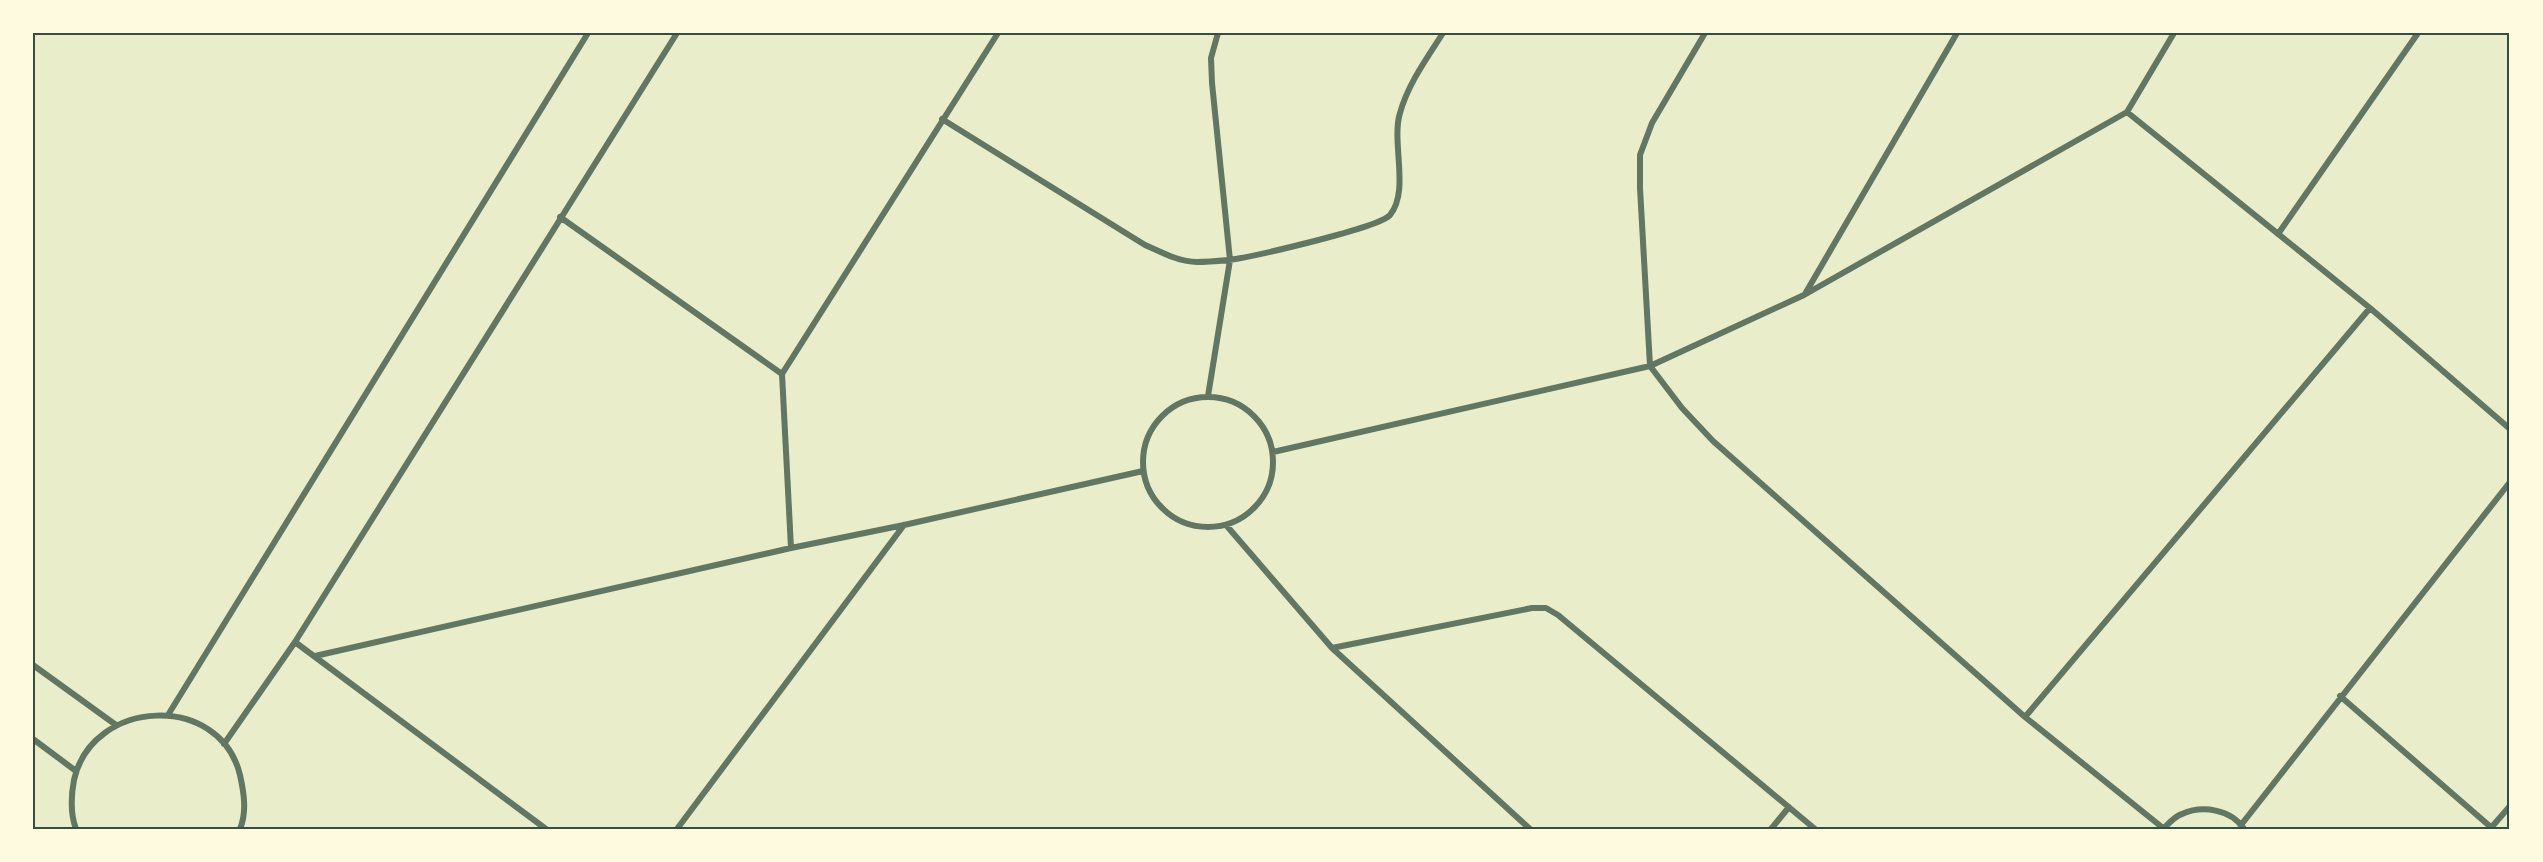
<svg xmlns="http://www.w3.org/2000/svg" width="2543" height="862" viewBox="0 0 2543 862" font-family="'Varela Round',sans-serif">
	<rect width="100%" height="100%" fill="#e9edc9"/>
	<g fill="none" stroke-linecap="round" stroke-linejoin="round">
		<path stroke="#617663" stroke-width="6" d="M1705,33L1652,123L1640,155V188L1650,366L1682,408L1713,441L2025,717L2163,828
			M2127,112L2370,308L2510,429
			M942,119L1145,245C1161,252 1179,262 1197,262C1207,262 1218,261 1229,260C1251,257 1379,228 1390,215C1410,191 1391,142 1400,113C1408,84 1427,58 1443,33
			M560,217L782,374
			M2278,234L2418,33
			M1805,294L1957,33
			M1208,396L1230,260L1212,83L1211,58L1218,33
			M1143 462a65 65 0 1 1 130 0a65 65 0 1 1-130 0Z
			M1273,452L1650,366L1804,295L2127,112L2174,33
			M1226,525L1332,648L1530,829
			M791,548L782,374L998,33
			M295,642L546,829
			M1332,648L1532,608H1546L1558,615L1815,829
			M315,656L791,548L904,525L1143,471
			M33,665L116,725
			M2340,696L2493,829
			M168,715L588,33
			M2025,717L2370,308
			M33,739L76,771
			M224,744L295,642L677,33
			M2241,825L2510,482
			M76,829C70,813 71,796 74,780C92,698 220,692 240,775C244,793 247,812 240,829
			M677,829L904,525
			M1771,829L1789,807
			M2163,829C2168,824 2175,816 2182,814C2202,805 2231,809 2244,829
			M2490,829L2510,806"/>
	</g>
	<rect width="2543" height="862" fill="none" stroke="#fefae0" stroke-width="69"/>
	<rect x="34" y="34" width="2474" height="794" fill="none" stroke="#344e41" stroke-width="2"/>
</svg>
